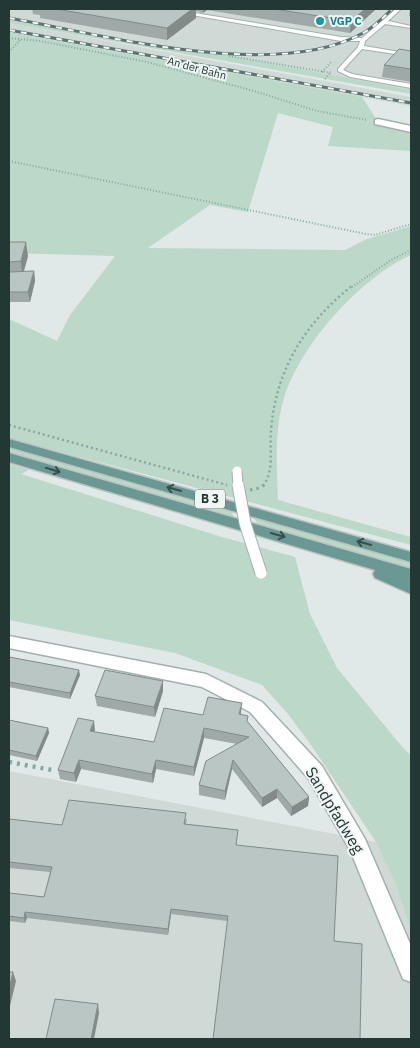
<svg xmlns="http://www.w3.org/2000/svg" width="420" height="1048" viewBox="0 0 420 1048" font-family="'IBM Plex Sans',sans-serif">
	<rect width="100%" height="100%" fill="#e0e9e7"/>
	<path fill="#cfd9d6" d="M9,9H411V90L226,55L192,52L9,20Z
		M9,23L411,97V106L9,32Z
		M9,771L376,842L396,885L411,931V1039H9Z"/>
	<path fill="#bcd8c8" d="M9,20L192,52L226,55L411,90V94L9,23Z
		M9,32L362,97L377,120L411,129V151L328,146L333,127L278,113L248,212L210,205L148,248L345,250L367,239L411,226V255C360,278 301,344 284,398C274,430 277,467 278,500L411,537V545L9,438V319L57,341L70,315L115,256L9,253Z
		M9,446L231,510L234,518L9,453Z
		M9,464L29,470L21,474L222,537L295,557L310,614L337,668L404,749L411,755V931L396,885L376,842L311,745L288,714L262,685L175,653L9,620Z
		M253,516L411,561V569L258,525Z"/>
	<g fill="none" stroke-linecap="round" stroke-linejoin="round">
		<g stroke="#a4b0ae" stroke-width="2">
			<path id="service" d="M161,9H170L341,37L362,38L396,9H401L388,21L411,26V28L385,24L365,41L364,46L400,52L402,53V55L362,49L343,70L352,74L411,84V88L350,77L338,71V69L358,47L360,41H341L163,10Z"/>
		</g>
		<g stroke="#a4b0ae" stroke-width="3">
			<path id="minor" d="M378,119L411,126V132L375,124V120Z
				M9,636L206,674L262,702L322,766L365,839L411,946V982L403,979L350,850L308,778L250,712L202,687L9,648Z"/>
		</g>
		<g stroke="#bdc3c2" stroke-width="3">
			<path id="primary" d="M9,439L411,552V562L9,447Z
				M9,453L411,569V581L408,580L411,581V594L375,578L373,574L375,570L9,462Z"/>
		</g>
		<path stroke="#85a9a4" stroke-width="2" stroke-dasharray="1 2" stroke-linecap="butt" d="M9,38L40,41L147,62L254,91L317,111L367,120
			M9,52L20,40
			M229,56L332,73
			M322,72L332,61
			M325,79L330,73
			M9,161L366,234L375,235L411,224
			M352,287L391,260L411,250"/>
		<path stroke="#85a9a4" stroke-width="2.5" stroke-dasharray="2 3" stroke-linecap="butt" d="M9,425L227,485
			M263,486C275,470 269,449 271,430C276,369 305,323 353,285"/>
		<path stroke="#85a9a4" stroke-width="3" stroke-dasharray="2.5 4" stroke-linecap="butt" d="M250,490L260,488L264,485"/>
		<path stroke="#85a9a4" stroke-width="4.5" stroke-dasharray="3 5" stroke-linecap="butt" d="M9,762L52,770"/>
		<use href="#service" fill="#fff" fill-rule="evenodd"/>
		<use href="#minor" fill="#fff" fill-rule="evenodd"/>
		<use href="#primary" fill="#6a9995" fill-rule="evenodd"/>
		<g stroke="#5d7371" stroke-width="3">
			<path id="rail" d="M9,18C105,35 275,82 363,33C374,27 383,18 392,9
				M9,30L411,103"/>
		</g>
		<use href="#rail" stroke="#f0f6f4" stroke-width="2" stroke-dasharray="6" stroke-linecap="butt"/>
		<g stroke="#a4b0ae" stroke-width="11" stroke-linecap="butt">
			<path id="service-bridge-far1" d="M237,471L238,486"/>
		</g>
		<g stroke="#a4b0ae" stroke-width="13" stroke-linecap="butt">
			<path id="service-bridge" d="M238,485L245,523L261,573"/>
		</g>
		<use href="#service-bridge-far1" stroke="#fff" stroke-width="9"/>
		<use href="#service-bridge" stroke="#fff" stroke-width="11"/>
	</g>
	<path fill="#9faaa8" d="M32,9H376L350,33L207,10L203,13L196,11V18L167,40L40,18V15L33,14Z
		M410,9H411V16H409Z
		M411,51V82L382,77L384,65Z
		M9,242L28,256L24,272L34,271L35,281L30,302H9Z
		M9,657L80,675L70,699L9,687Z
		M163,681V691L155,717L97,706L95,696Z
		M241,712V714L309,797L308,806L291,816L277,798L262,807L232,769L225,800L199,795V785L237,744L204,738L194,776L156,769L153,783L81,769L76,782L60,779L58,770L95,730L94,732L154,742L203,715Z
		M9,720L48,728L49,733L37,761L9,755Z
		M9,819L62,825L187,819L186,824L238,830L236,845L334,941L360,1039L227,921L171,914L168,935L27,918L25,923L9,921V893L44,897L50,872L9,868Z"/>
	<path fill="#828b88" d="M192,9H196V18L167,40V28Z
		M203,9H207V10L203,13Z
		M365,9H376L350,33L351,21Z
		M26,242L28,256L22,276L21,261Z
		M34,271L35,281L30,302L28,292Z
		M79,670L80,675L70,699V693Z
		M163,681V691L155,717L154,707Z
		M242,703L241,712L239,723V714Z
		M94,721L95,730L91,740L90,731Z
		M48,728L49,733L37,761L36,756Z
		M204,728V738L194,776V767Z
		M79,760L81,769L76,782L74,773Z
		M156,760V769L153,783L152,774Z
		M233,760L232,769L225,800V791Z
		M277,789V798L262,807V798Z
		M309,797L308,806L291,816L292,807Z
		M171,909V914L168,935V929Z
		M25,912L27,918L25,923L24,918Z
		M13,972L16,981L9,1010V989Z
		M98,1004L99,1013L94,1039H91Z"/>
	<path fill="#b9c6c3" stroke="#828b88" d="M56,9H192L167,28Z
		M274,9H365L351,21Z
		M399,49L411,51V69L384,65Z
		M9,242H26L21,261L9,262Z
		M34,271L28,292H9V272Z
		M9,657L79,670L70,693L9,682Z
		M105,670L163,681L154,707L95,696Z
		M208,697L242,703L239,714L248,716L247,721L309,797L292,807L277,789L262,798L233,760L225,791L199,785L206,761L249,737L204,728L194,767L156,760L152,774L79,760L74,773L58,770L78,718L94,721L90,731L154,742L164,708L203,715Z
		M9,720L48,728L36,756L9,750Z
		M69,800L186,813L184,824L238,830L236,845L338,856L334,941L362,944L360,1039H213L228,916L171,909L168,929L25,912L24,918L9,916V893L44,897L52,867L9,862V819L62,825Z
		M9,972H13L9,989Z
		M55,999L98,1004L91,1039H46Z"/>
	<defs><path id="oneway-shaft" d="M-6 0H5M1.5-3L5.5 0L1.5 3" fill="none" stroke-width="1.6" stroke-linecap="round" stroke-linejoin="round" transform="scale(1.25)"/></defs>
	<g stroke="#35504d">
		<use href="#oneway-shaft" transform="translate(53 470) rotate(17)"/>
		<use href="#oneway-shaft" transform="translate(174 489) rotate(-164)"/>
		<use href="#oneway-shaft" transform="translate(278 535) rotate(16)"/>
		<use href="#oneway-shaft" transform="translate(364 543) rotate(-164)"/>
	</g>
	<circle fill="#0f9aa8" stroke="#f0f6f4" stroke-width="2" cx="320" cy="21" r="5"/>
	<g text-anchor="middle" stroke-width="4" stroke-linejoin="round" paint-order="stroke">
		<g font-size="11" font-weight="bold" fill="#0d838f" stroke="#f0f6f4" text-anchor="start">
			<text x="330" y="25">VGP C</text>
		</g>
		<g font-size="11" fill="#233735" stroke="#f0f6f4">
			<text transform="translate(197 68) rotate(15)" y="4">An der Bahn</text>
		</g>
		<rect fill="#f0f6f4" stroke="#60706e" stroke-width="1" x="195" y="489.5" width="30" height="19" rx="4"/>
		<g font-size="12" font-weight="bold" fill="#233735">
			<text x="210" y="503">B 3</text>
		</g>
		<g font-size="16" fill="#233735" stroke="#f0f6f4">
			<text transform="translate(335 810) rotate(59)" y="6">Sandpfadweg</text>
		</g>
	</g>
	<rect width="420" height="1048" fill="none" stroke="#233735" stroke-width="20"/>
</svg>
